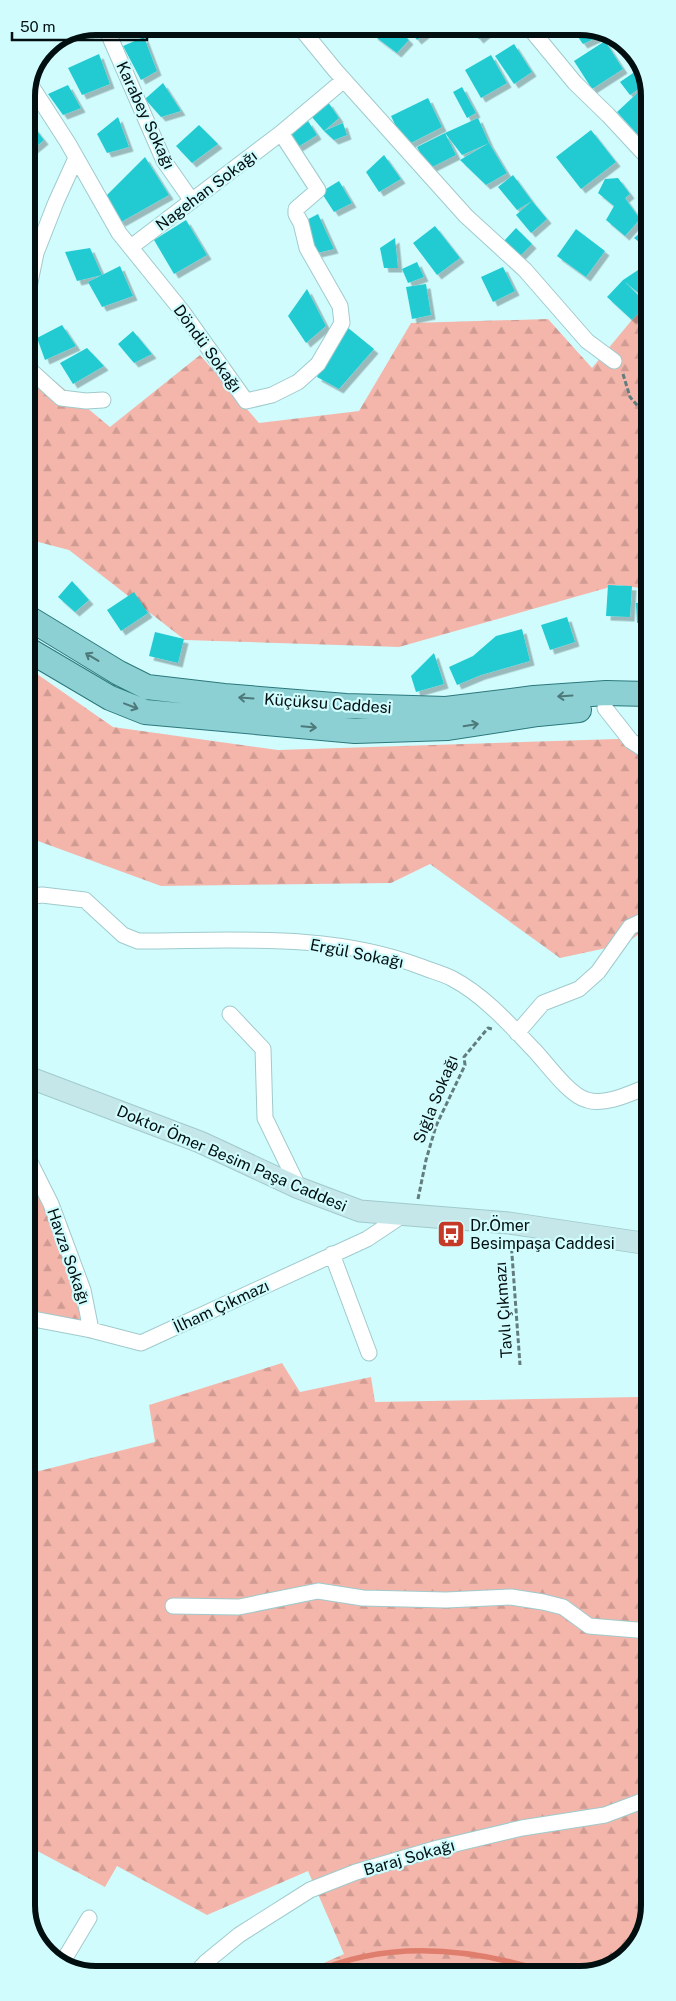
<svg xmlns="http://www.w3.org/2000/svg" width="676" height="2001" viewBox="0 0 676 2001" font-family="'Public Sans',sans-serif">
	<defs>
		<pattern id="forest-firs" width="22" height="20" patternUnits="userSpaceOnUse" patternTransform="scale(1.25)"><rect width="22" height="20" fill="#f4b6ab"/><path d="M5 1l3.5 6h-7zM16 11l3.5 6h-7z" fill="#d09b92"/></pattern>
		<filter id="shadow"><feDropShadow dx="4.5" dy="4.5" stdDeviation="0" flood-color="#0004"/></filter>
	</defs>
	<rect width="100%" height="100%" fill="#d1fcfe"/>
	<path fill="url(#forest-firs)" d="M641,309L648,314V589L617,585L399,647L185,640L69,550L27,539V358L110,427L200,355L259,423L359,411L411,323L548,319L592,368Z
		M27,667L113,727L278,750L648,738L649,927L625,944L560,958L430,864L391,883L161,886L27,837Z
		M28,1158L87,1287L92,1339L28,1321Z
		M282,1363L300,1392L371,1377L375,1402L637,1397L649,1402L650,1906L635,1948L598,1972L299,1974L344,1954L308,1871L207,1915L117,1866L105,1887L28,1846V1483L31,1473L155,1442L149,1405Z"/>
	<g fill="none" stroke-linecap="round" stroke-linejoin="round">
		<path stroke="#e07e6d" stroke-width="5.5" d="M311,1974C387,1939 472,1948 550,1973"/>
	</g>
	<path fill="#23cbd2" filter="url(#shadow)" d="M383,26H395L409,40L397,53L373,35Z
		M406,26H424L427,32L417,40Z
		M468,26H495L479,39Z
		M570,26H585L600,32L596,38L583,44Z
		M144,37L157,71L141,80L123,46Z
		M605,41L623,69L592,89L574,61Z
		M514,44L532,72L514,84L495,56Z
		M99,54L110,84L82,95L68,68Z
		M491,55L507,83L481,98L465,70Z
		M639,69L647,83L630,95L620,82Z
		M163,83L181,111L161,117L145,99Z
		M647,84L648,126L638,135L617,112Z
		M68,85L81,108L63,115L48,94Z
		M462,87L476,113L467,118L453,92Z
		M428,98L442,127L405,146L391,116Z
		M328,102L339,118L324,131L311,116Z
		M26,117L44,140L26,155Z
		M118,117L129,147L107,153L97,134Z
		M478,118L489,143L462,155L445,133Z
		M308,121L317,135L298,147L289,134Z
		M343,123L347,135L334,140L324,131Z
		M199,125L218,144L192,163L176,146Z
		M591,130L616,162L581,189L556,157Z
		M445,133L456,155L428,169L417,147Z
		M489,143L507,173L486,185L460,160Z
		M384,155L401,179L379,192L366,172Z
		M145,157L169,195L121,222L101,201Z
		M513,175L532,201L517,210L498,187Z
		M618,178L630,194L625,198L640,219L625,236L606,220L614,206L598,193L605,179Z
		M339,181L352,203L334,212L321,192Z
		M532,201L547,219L531,233L516,215Z
		M318,214L334,249L317,253L301,223Z
		M186,220L207,255L174,274L154,240Z
		M435,226L460,258L437,275L413,243Z
		M648,226V249L634,238Z
		M516,228L532,244L515,261L504,241Z
		M576,229L605,251L586,277L557,256Z
		M395,238L398,268H384L380,248Z
		M90,248L102,275L77,281L65,252Z
		M417,262L424,277L408,283L402,269Z
		M120,266L133,296L102,307L88,282Z
		M503,267L515,291L493,302L481,277Z
		M638,270L648,279L647,300L625,282L647,304L632,320L607,297L623,280Z
		M426,284L431,315L412,319L406,287Z
		M307,289L326,326L306,343L288,316Z
		M342,323L374,349L339,389L317,377Z
		M62,325L76,346L45,360L37,338Z
		M133,331L152,354L134,363L118,344Z
		M87,348L104,366L73,384L60,363Z
		M72,581L89,600L75,612L58,597Z
		M608,585L632,586L630,617L606,616Z
		M134,592L148,613L121,631L107,610Z
		M648,602V623H637L636,603Z
		M567,617L575,642L550,650L541,625Z
		M522,629L530,661L481,675L457,685L449,667L473,656L496,636Z
		M155,632L184,639L178,663L149,656Z
		M434,653L444,684L416,692L411,676Z"/>
	<g fill="none" stroke-linecap="round" stroke-linejoin="round">
		<g stroke="#a0cacc" stroke-width="17">
			<path id="street" d="M105,26L164,161L192,201
				M299,26L335,70L466,216L525,270L587,341L614,361
				M528,26L575,83L608,115L648,158
				M30,84L68,143L119,233L182,311L246,401L272,395L298,382L318,364L342,323L340,306L307,248L301,223L296,214V209L318,190L281,133L344,80
				M131,247L281,133
				M27,297L36,253L56,202L76,158
				M27,362L28,368L61,398L86,401L103,400
				M606,693L605,708L631,741L648,752
				M27,897L42,895L85,900L123,935L138,941C233,941 331,932 422,967C432,971 444,974 453,979C485,996 511,1026 535,1051C548,1065 570,1096 587,1100C606,1106 631,1093 649,1086
				M230,1014L263,1049L265,1118L299,1188
				M517,1033L543,1003L579,989L598,972L630,927L649,918
				M28,1158L51,1204L83,1290L91,1330
				M332,1254L369,1353
				M28,1318L91,1330L141,1343L367,1239L403,1215
				M173,1606L239,1607L318,1591L363,1598L446,1600L511,1597L543,1602L563,1607L589,1626L649,1631
				M62,1963L89,1918
				M195,1974L206,1962L239,1935L310,1890L356,1872L438,1848L522,1828L605,1815L650,1798"/>
		</g>
		<g stroke="#a0cacc" stroke-width="23">
			<path id="secondary" d="M28,1077L200,1142L299,1188L360,1211L509,1223L649,1244"/>
		</g>
		<g stroke="#2b787c" stroke-width="26">
			<path id="primary" d="M27,617L119,673L147,687L224,696L346,706L446,709L534,698L606,693L648,694
				M27,649L110,698L145,712L355,731L448,728L538,714L579,710"/>
		</g>
		<path stroke="#627d7e" stroke-width="3" stroke-dasharray="5 2.5" stroke-linecap="butt" d="M623,374L630,397L648,418
			M418,1199L426,1160L436,1126L465,1065L464,1057L488,1028L492,1029
			M511,1241L520,1365"/>
		<use href="#street" stroke="#fff" stroke-width="15"/>
		<use href="#secondary" stroke="#c6e7e9" stroke-width="21"/>
		<use href="#primary" stroke="#8dd0d3" stroke-width="24"/>
	</g>
	<defs><path id="oneway-shaft" d="M-6 0H5M1.5-3L5.5 0L1.5 3" fill="none" stroke-width="1.6" stroke-linecap="round" stroke-linejoin="round" transform="scale(1.25)"/></defs>
	<g stroke="#4e797b">
		<use href="#oneway-shaft" transform="translate(92 657) rotate(-149)"/>
		<use href="#oneway-shaft" transform="translate(565 696) rotate(176)"/>
		<use href="#oneway-shaft" transform="translate(246 698) rotate(-176)"/>
		<use href="#oneway-shaft" transform="translate(131 706) rotate(21)"/>
		<use href="#oneway-shaft" transform="translate(471 725) rotate(-9)"/>
		<use href="#oneway-shaft" transform="translate(309 727) rotate(5)"/>
	</g>
	<defs>
		<g id="bus-square" transform="scale(1.4375)"><rect x="-9" y="-9" width="18" height="18" rx="4" fill="#c53927" stroke="#d1fcfe"/><path d="M-5-6H5V4H4V6H2V4H-2V6H-4V4H-5ZM-3.5-4V0h7V-4ZM-3.5 1.2v1.5H-2V1.2ZM2 1.2v1.5H3.5V1.2Z" fill="#fff"/></g>
	</defs>
	<g fill-rule="evenodd">
		<use href="#bus-square" x="451" y="1234"/>
	</g>
	<g text-anchor="middle" stroke-width="4.5" stroke-linejoin="round" paint-order="stroke">
		<g font-size="16" fill="#020f10" stroke="#d1fcfe">
			<text transform="translate(146 115) rotate(65)" y="6">Karabey Sokağı</text>
			<text transform="translate(206 190) rotate(-37)" y="6">Nagehan Sokağı</text>
			<text transform="translate(208 348) rotate(54)" y="6">Döndü Sokağı</text>
			<text transform="translate(328 703) rotate(4)" y="6">Küçüksu Caddesi</text>
			<text transform="translate(357 953) rotate(11)" y="6">Ergül Sokağı</text>
			<text transform="translate(435 1099) rotate(-68)" y="6">Sığla Sokağı</text>
			<text transform="translate(232 1158) rotate(23)" y="6">Doktor Ömer Besim Paşa Caddesi</text>
			<text transform="translate(69 1256) rotate(71)" y="6">Havza Sokağı</text>
			<text transform="translate(221 1306) rotate(-25)" y="6">İlham Çıkmazı</text>
			<text transform="translate(503 1310) rotate(-94)" y="6">Tavlı Çıkmazı</text>
			<text transform="translate(409 1857) rotate(-16)" y="6">Baraj Sokağı</text>
		</g>
		<g font-size="16" fill="#020f10" stroke="#d1fcfe" text-anchor="start">
			<text x="470" y="1231">Dr.Ömer<tspan x="470" dy="18">Besimpaşa Caddesi</tspan></text>
		</g>
	</g>
	<path d="M0 0H676V2001H0ZM96 35H580A61 61 0 0 1 641 96V1905A61 61 0 0 1 580 1966H96A61 61 0 0 1 35 1905V96A61 61 0 0 1 96 35Z" fill="#d1fcfe" fill-rule="evenodd"/>
	<path fill="none" stroke="#020f10" stroke-width="6" d="M96 35H580A61 61 0 0 1 641 96V1905A61 61 0 0 1 580 1966H96A61 61 0 0 1 35 1905V96A61 61 0 0 1 96 35Z"/>
	<path d="M12 32v8h135v-8" fill="none" stroke="#020f10" stroke-width="2.5"/>
	<text x="20" y="32" font-size="15" fill="#020f10" stroke="#d1fcfe" stroke-width="4" paint-order="stroke">50 m</text>
</svg>
